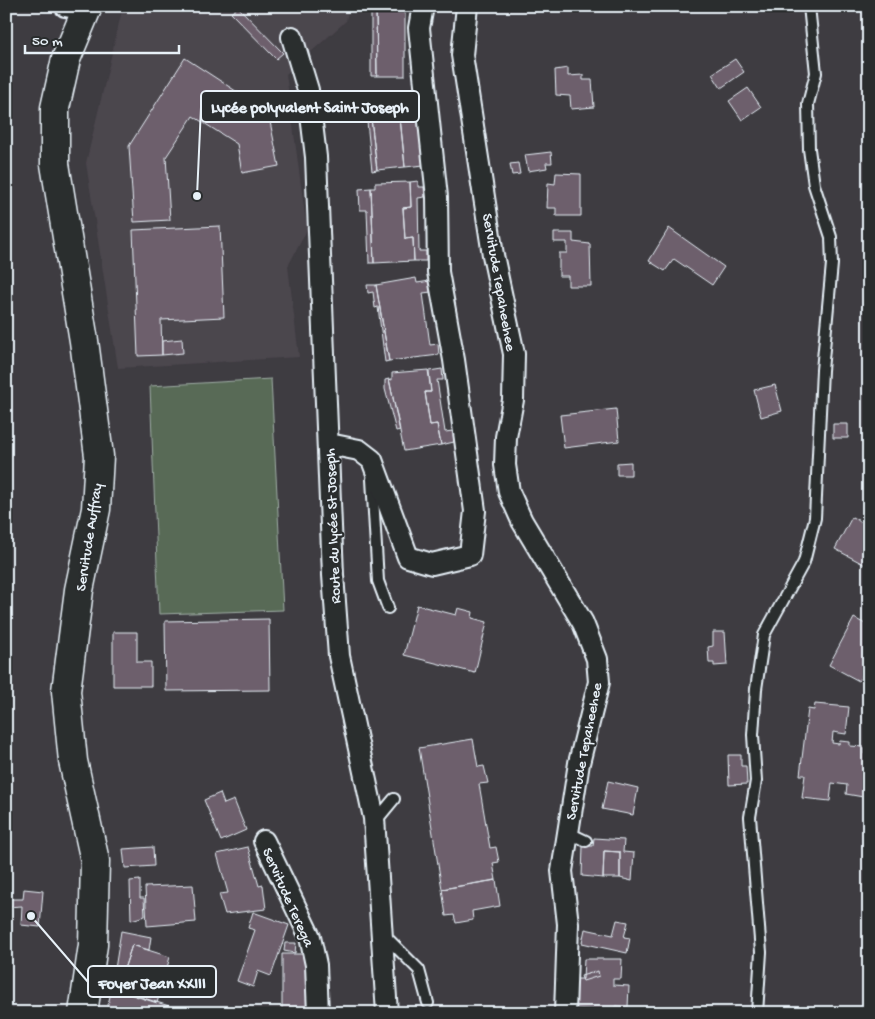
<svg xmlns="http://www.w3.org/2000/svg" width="875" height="1019" viewBox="0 0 875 1019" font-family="'Gochi Hand',sans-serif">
	<rect width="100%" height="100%" fill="#3e3c41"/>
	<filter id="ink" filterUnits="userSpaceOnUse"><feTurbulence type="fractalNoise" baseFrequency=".02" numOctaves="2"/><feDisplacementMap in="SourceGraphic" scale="10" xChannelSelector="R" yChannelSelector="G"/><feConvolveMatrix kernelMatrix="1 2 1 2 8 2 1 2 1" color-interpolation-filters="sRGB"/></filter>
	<g filter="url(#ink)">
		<path fill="#4c464e" d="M123,6H349L346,21L286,74L307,230L288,266L299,357L118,368L86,163Z"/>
		<path fill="#596b56" stroke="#a0aea7" d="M271,379L283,610L159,614L150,386Z"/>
		<path fill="#6d5f6c" stroke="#e8f1f8" d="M405,6V76H377L376,7Z
			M238,7L283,53L276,59L231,13Z
			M371,7H376L377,76H371Z
			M185,58L268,112L279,166L242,173L237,144L193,116L166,157L170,220L134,222L129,146Z
			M735,59L744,72L721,88L712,74Z
			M568,68V76L583,75V80H592L594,107L571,109L570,96L556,95L555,70Z
			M748,88L761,107L742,120L729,101Z
			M416,96L424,165L405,167L398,98Z
			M398,98L405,167L377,170L369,101Z
			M369,101L377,170L372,171L365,102Z
			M551,152L552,163H546L547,168L528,171L525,155Z
			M518,163L520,174L512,175L510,164Z
			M556,173L581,174V216H556V208H547L548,183L555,184Z
			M418,181V187H424L425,197L418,198L419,251H426V261H414L413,238L405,239L403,208L411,207L410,182Z
			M410,182L411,207L403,208L405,239L413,238L414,261L374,263L371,188H375V183Z
			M371,188L374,263H369L367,210H360L359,189Z
			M220,226L224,317L161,320L162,355L138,356L133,230Z
			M669,228L724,267L712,285L674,259L665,271L649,261Z
			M554,233H573V242L590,244L591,286H568V276H559V253H567V242H554Z
			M416,278L417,283L430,281L431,292L423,293L430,345L438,344L439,355L389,361L376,285Z
			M367,285H376L389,361L385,362L378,307L375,308L373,292L368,293Z
			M182,339L183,353L162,355V341Z
			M442,369L443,380H437L445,432L453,431L454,442L441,445L437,424L430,425L425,392H431L429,371Z
			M428,370L431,392H425L430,425L437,424L441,445L404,451L389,379L392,380V373Z
			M389,379L400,430L396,431L385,389V380Z
			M775,385L782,411L761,417L754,390Z
			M616,409L619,441L564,448L560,415Z
			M833,424H848V438H833Z
			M869,431V459L865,436Z
			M631,462V475H617V463Z
			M852,517L869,526V567L835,549Z
			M417,605L456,615L458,608L473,612L472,618L487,622L475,673L404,655Z
			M854,618L869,626V662L859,681L829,665Z
			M269,619L270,690L166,691L165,621Z
			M113,632H137V662H151V686H113Z
			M713,632H725L727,665L714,666V663H709L708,647L713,646Z
			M815,704L849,707L846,734L833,732L832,743L839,744L840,741L850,742V746L864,747V754L869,755V798L846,794L847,785L832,783L830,801L802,798L805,775H800L808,709L814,710Z
			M473,739L478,767L484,766L488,783L479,784L490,848L496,847L499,862L493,863L496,880L442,889L419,748Z
			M728,755H741V766H746L747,784L729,785Z
			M608,781L638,788L633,815L602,809Z
			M220,793L224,804L234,800L246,830L221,841L204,800Z
			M594,838L624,840L623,852L634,853L632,881L620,878V852L604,851L603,878L582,876L583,846H593Z
			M153,847L154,866L125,868L123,849Z
			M248,847L259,886L263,885L266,909L225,914L219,894L228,893L217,854Z
			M604,851L620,852V878H603Z
			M140,880V898H144L145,916L131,920L130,881Z
			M496,880L500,906L472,911L473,920L456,923L454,915L446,916L442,889Z
			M193,885L196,922L147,926L145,887Z
			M24,889L43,891L40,927L21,925L22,906L6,907V899H23Z
			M253,912L289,925L271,976L258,971L253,987L237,981L255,930L248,928Z
			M617,920L628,922L624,937L630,938L627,953L582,943L585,929L613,935Z
			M121,931L151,937L149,950L132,945L117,990L112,988Z
			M285,943H296L295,953L284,951Z
			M132,945L170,957L157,1003L117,990Z
			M282,954H306L307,1013H282Z
			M584,959H622L621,979H613V985L629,986L628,1007L615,1006V1013H593V1009L571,1008L572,979H583Z
			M598,971L599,976L583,981L581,976Z
			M112,988L169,1006L167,1013H106Z"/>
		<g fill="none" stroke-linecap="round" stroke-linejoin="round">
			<g stroke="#e8f1f8" stroke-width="14">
				<path id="lane" d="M372,479L378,581L388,608
					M375,822L394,799
					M567,832L586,841
					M384,935L419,970L428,1003
					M757,1013L761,952L750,817L756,781L753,735L756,689L764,635L804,562L815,518L822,370L832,264L831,237L814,185L809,149L808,104L816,73L809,6"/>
			</g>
			<g stroke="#e8f1f8" stroke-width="24">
				<path id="street" d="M65,6L86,10
					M467,6L462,55L493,255L514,354L513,400L506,437L505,465L509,492L522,521L583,623L597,659L599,682L579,763L562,871L568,924L565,1013
					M292,37L308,90L316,157L333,575L339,656L374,818L387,1013
					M329,444L359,450L372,460L408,557L432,564L470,555L475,511L454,360L438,272L437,197L419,28L423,6
					M264,841L310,937L316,965L318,1013"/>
			</g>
			<g stroke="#e8f1f8" stroke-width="31">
				<path id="secondary" d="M83,1013L93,945L95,861L73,761L66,691L79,590L96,509L99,456L84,341L55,164V108L66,59L88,6"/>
			</g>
			<use href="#lane" stroke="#2a2d2e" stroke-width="10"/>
			<use href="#street" stroke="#2a2d2e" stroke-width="20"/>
			<use href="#secondary" stroke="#2a2d2e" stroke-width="28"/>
		</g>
	</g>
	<g text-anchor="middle" stroke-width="4.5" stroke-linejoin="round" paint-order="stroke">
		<g font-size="15" fill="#e8f1f8" stroke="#2a2d2e">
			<text transform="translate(500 282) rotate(80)" y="5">Servitude Tepaheehee</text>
			<text transform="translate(332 526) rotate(-92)" y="5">Route du lycée St Joseph</text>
			<text transform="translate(88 537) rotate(-81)" y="5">Servitude Auffray</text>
			<text transform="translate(583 751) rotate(-79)" y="5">Servitude Tepaheehee</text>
			<text transform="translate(289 897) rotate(66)" y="5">Servitude Terega</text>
		</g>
	</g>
	<path fill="none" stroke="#e8f1f8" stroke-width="2" d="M197 196L201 107M31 916L88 982"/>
	<g fill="#e8f1f8" stroke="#2a2d2e" stroke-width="2">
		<circle cx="197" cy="196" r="5"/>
		<circle cx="31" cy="916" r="5"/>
	</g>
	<g fill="#2a2d2e" stroke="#e8f1f8" stroke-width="2">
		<rect x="201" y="91" width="218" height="31" rx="5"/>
		<rect x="88" y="966" width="128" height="31" rx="5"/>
	</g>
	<g font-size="16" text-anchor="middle" font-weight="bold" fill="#e8f1f8">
		<text x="310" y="112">Lycée polyvalent Saint Joseph</text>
		<text x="152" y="988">Foyer Jean XXIII</text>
	</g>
	<rect width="875" height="1019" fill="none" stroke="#2a2d2e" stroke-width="25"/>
	<rect x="12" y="12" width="850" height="994" fill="none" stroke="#e8f1f8" stroke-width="2" filter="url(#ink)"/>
	<path d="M25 45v8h154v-8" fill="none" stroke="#e8f1f8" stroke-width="2.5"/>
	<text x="32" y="45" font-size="15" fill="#e8f1f8" stroke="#2a2d2e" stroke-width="4" paint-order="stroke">50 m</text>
</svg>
